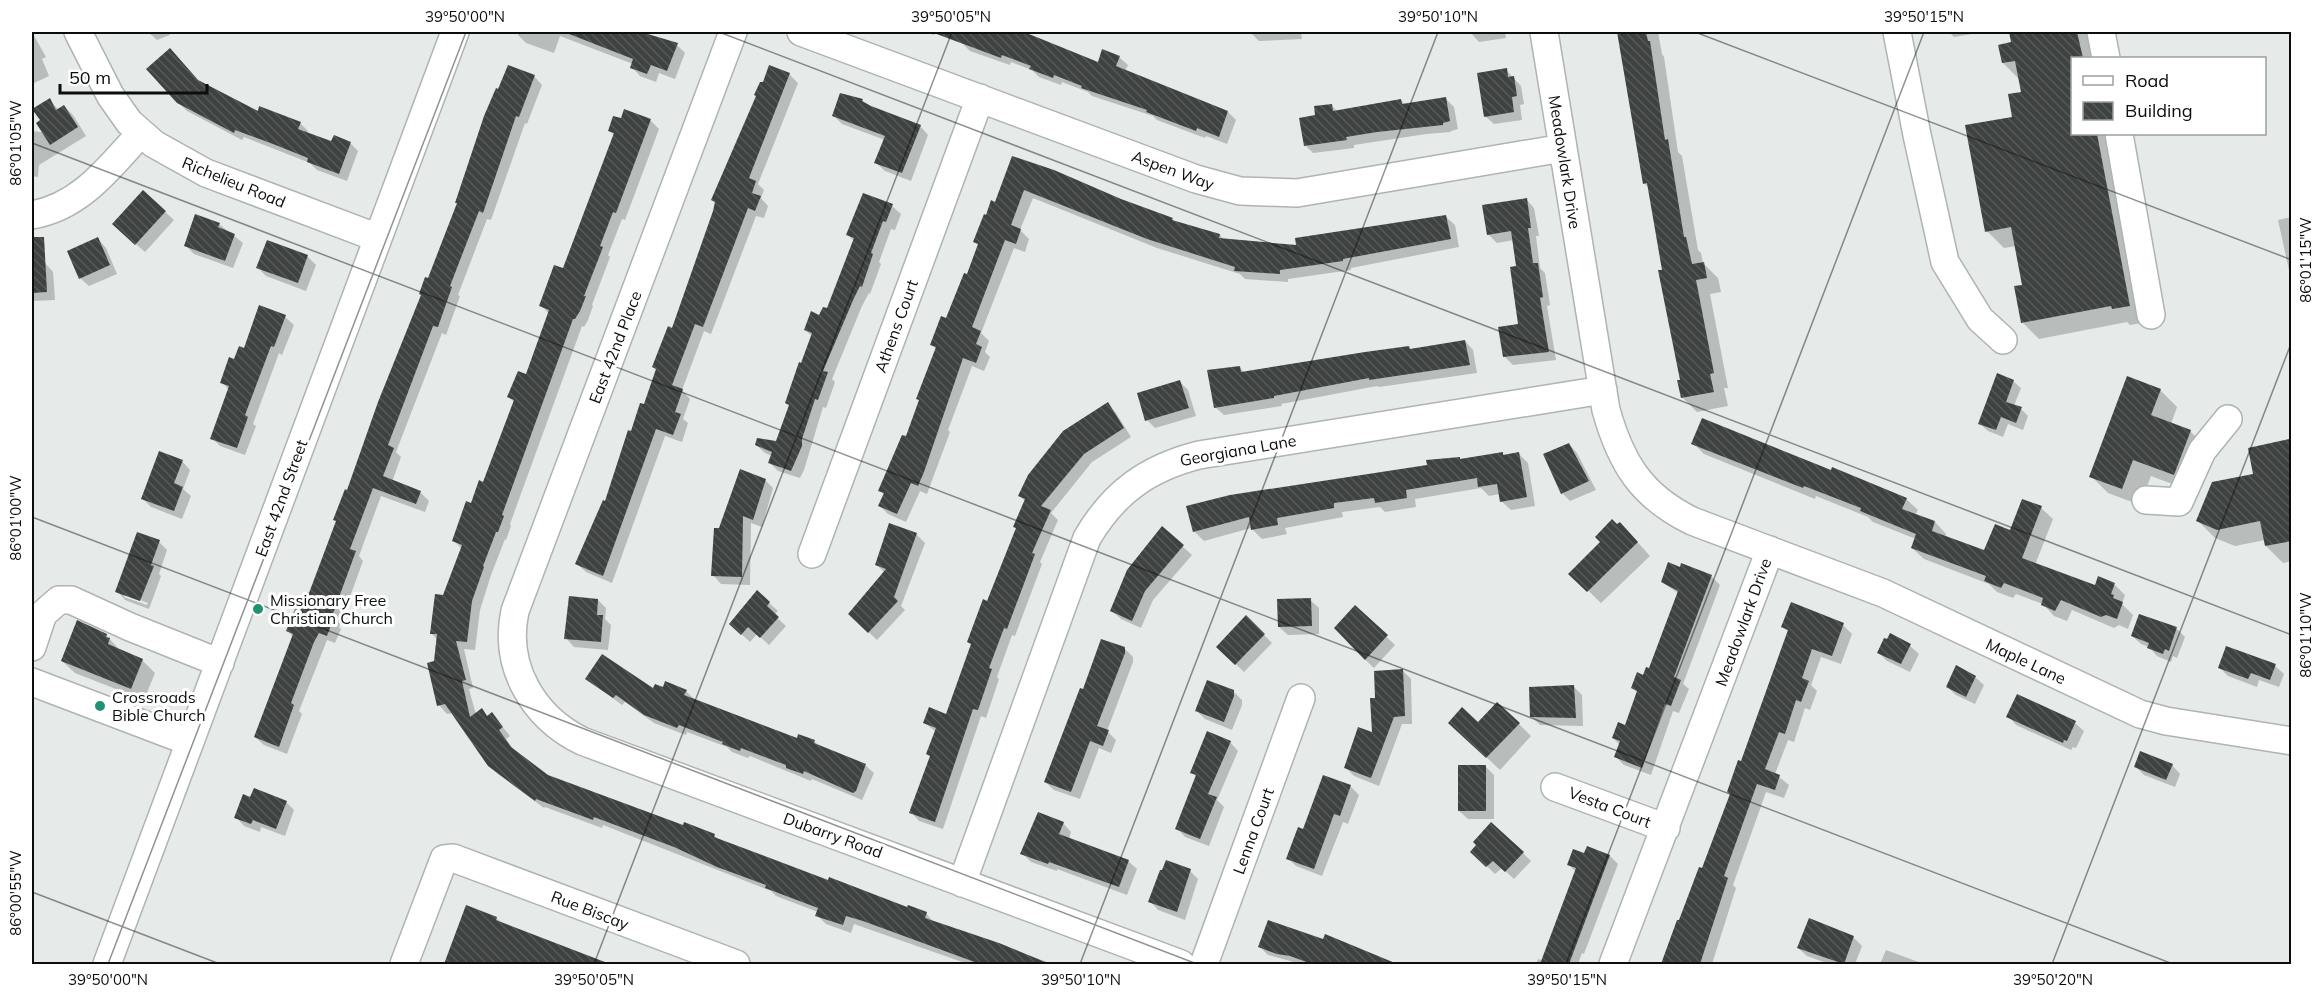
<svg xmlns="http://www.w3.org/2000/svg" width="2323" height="996" viewBox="0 0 2323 996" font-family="Mulish,sans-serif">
	<defs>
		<pattern id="building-back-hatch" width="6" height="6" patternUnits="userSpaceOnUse" patternTransform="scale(1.5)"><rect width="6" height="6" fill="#3e4240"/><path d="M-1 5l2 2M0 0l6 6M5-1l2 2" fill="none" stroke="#565958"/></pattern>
	</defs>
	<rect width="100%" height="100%" fill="#e6ebe9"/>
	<path fill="#0003" fill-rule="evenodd" d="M32,32L46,57L42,59L49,76L32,84Z
		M148,32H168L170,35L157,40Z
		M519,32H639L677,45L685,53L675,79L659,73L656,82L640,76L632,67L633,64L560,36L554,53L526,43L518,35Z
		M924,32H1011L1023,36L1024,33L1099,64L1119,57L1128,65L1125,71L1228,112L1236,120L1227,144L1206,136L1205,138L1157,120L1153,116L1092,96L1088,92L1062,82L1061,85L1039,77L1032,70L1011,62L1010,65L970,51L963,44L935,33L934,35Z
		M1250,32H1301L1302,39L1259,41Z
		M1470,32H1505L1506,38L1479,42Z
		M1619,32H1658L1662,54L1664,57L1678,152L1682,156L1698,250L1701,253L1703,263L1718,278L1721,292L1710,294L1728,388H1724L1728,406L1697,412L1682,397V381L1664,271L1650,189L1644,183Z
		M1949,32H1984L1954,37Z
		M2011,32H2090L2096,58H2072V134H2110L2146,322L2130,325L2127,322L2039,339L2022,322L2023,286L2016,246L2004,248L1987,231L2013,118L2023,93L2020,80L2003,63L2013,43Z
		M770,67L789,74L798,83L758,184L764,190L761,198L768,206L764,218L756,216L711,334L704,331L682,390L690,399L683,419L688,423L682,442L665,436L612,583L586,572L577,564L606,503L632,433L645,406L657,370L653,367L673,330L716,204L712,200Z
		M1506,70L1521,86L1524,104L1520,105L1522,120L1494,124L1485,116Z
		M534,76L542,85L527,124L525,123L491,220L487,219L458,295L460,296L446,335L442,333L396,452L401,457L392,482L420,492L429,501L425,512L381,496L359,556L363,561L339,627L341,629L335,643L327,640L299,711L302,714L287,754L264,745L255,737L293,637L288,631L310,595L429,280Z
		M1445,98L1454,107L1458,129L1451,131V132L1426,134L1354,145V148L1313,153L1305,145L1317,117L1331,105L1337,111L1401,100L1405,105Z
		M49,100L59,110L64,106L73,115L86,136L39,165L38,177L32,176V131L49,133Z
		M862,100L866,105L920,126L928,135L911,181L885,171L876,163L885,140L842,124L834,116Z
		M178,102L258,113L300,123L308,131L307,134L332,143H350L358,151L347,181L317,170L310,163L244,137L242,140L187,111Z
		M622,120H650L659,129L625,220L622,219L608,255L610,257L592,305L593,306L588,320L584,327L582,326L510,524L511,526L506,540L505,539L491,575L480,610L475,650L464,649L473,688L469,689L476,715L482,710L488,717L492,714L510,736L506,739L516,753L548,777L684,827L714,835L719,840L829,882L926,913L934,923L1053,964H968L854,924L851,933L826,924L817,915L818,912L776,896L771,891L603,825L602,828L545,807L544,808L498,774L489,765L453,713L447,714L439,705L435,662L438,640L431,633L462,549L454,541L484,483L515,403L509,397L527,376L549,314L541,305L564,270L615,136L609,131Z
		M1013,158L1172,219L1176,223L1220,235L1224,240L1298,246L1446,217L1455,225L1459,247L1351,268V270L1288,279V282L1245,279L1240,274L1157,248L1033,198L1020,230L1029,239L1025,252L1014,248L981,333L989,341L985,352L990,357L984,371L972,366L948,430L950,432L927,494L920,491L906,522L888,514L880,506L884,495L880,490L907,438L936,349L932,345L947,320L967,276L979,245L975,242L986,217L996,204Z
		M143,192L174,220L145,252L122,232Z
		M864,195L892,206L901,214L895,230L891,229L879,262L881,264L870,294L869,293L862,306L832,379L835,382L826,408L823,407L804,470L800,478L778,471L770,463L772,456L765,453L756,445L777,443L790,406L786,403L813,337L805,330L828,310L854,241L848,235Z
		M1526,199L1534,208L1539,236H1536L1540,268L1545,273L1550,305L1547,306L1556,360L1513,365L1504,356L1520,325L1517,267L1514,240L1497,243L1488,234Z
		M2292,217V284L2278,220Z
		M219,224L243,243L233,268L194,254L185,245Z
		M98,239L106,248L117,274L89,286L80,278Z
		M268,242L308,257L316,265L306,291L266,276L258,268Z
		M45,263L53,272L55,300L32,301V264Z
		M285,317L294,325L282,355L279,353L253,424L256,426L245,455L220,446L212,438L229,390L222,382L234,361Z
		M1465,341L1473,350L1477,373L1379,387L1377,386L1281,404L1282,406L1224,415L1215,407L1240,368L1245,373Z
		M2013,381L2021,388L2014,406L2021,409L2028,416L2023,430L2008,424L2003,437L1988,431L1980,424Z
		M1180,382L1188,390L1196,416L1155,428L1147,420Z
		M2160,390L2177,407L2171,424L2190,431L2207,448L2191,491L2151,476L2140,505L2108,493L2091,476Z
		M1108,404L1116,413L1131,437L1092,462L1051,513L1058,520L1040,562L1042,564L1015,636L1012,635L997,677L999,679L986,718L981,716L943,829L919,821L911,812L931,757L928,754L936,732L925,723L947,716L1017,528L1025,501L1020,496Z
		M2289,441L2292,443V561L2283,563L2266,546L2265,540L2235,546L2215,538L2198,521L2255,475Z
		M1693,443L1832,472L1906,499L1918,510L1915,515L1935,522L1946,534L1945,537L1985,552L2010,532L2023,501L2041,508L2053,519L2035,565L2095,587L2114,584L2125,595L2122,604L2133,615L2128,629L2119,625L2114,628L2072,610L2067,621L2054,616L2043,604L2016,594L2013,598L1997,592L1989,584L1924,559L1912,548L1916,539L1873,522L1868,517L1816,496L1815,499L1704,454Z
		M1569,444L1577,453L1596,490L1570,501L1562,493Z
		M1503,454L1505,456L1519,454L1528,463L1535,506L1511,510L1501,501L1500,494L1489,496L1481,488L1415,499L1416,507L1385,512L1380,507L1342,512L1343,517L1285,528L1287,534L1262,539L1251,528L1204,541L1194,531L1462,461Z
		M182,461L190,470L183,489L191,496L182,519L151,507L143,499Z
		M765,480L773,488L762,527L751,523L750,585L721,584L713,575L720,530Z
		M890,525L917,535L925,543L901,606L905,610L877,640L858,622L885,573L877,565Z
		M1162,528L1192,555L1153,600L1141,628L1121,619L1112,611Z
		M1632,536L1650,556L1601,603L1571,574Z
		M159,542L167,550L159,574L161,576L149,609L125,600L117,591ZM124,594L148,603L147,605L124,597Z
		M1711,576L1720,585L1683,684L1689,689L1679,713L1673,711L1651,775L1624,765L1616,757L1620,745L1613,738L1626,727L1638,693L1633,688L1650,670L1679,594L1662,582Z
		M757,592L778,611L774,615L786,626L769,645L757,634L750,642L739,632Z
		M598,600L606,608L605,619L611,625L608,650L574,647L566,638Z
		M1310,600L1319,608V634L1288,635L1279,627Z
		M1355,607L1395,645L1374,668L1348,643Z
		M1246,617L1272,643L1244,672L1218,647Z
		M1843,625L1852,634L1841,664L1821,657L1811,685L1817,691L1810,710L1805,708L1794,742L1788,740L1775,774L1789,785L1784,798L1766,792L1733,885L1736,888L1712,964H1664L1678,921L1680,922L1703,870L1789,632L1783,627Z
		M2176,628L2185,637L2177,658L2173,656L2171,662L2157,656L2149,647L2141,644L2132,636Z
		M106,635L119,649L142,660L155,673L144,700L75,673L62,661Z
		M1890,635L1910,646L1919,654L1910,672L1887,661L1878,652Z
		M1124,648L1133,657V662L1107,731L1116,740L1111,753L1099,748L1080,799L1054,790L1045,782L1084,691Z
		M2275,666L2284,674L2279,687L2259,680L2257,687L2228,676L2220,668Z
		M1403,671L1411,679L1412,724H1402L1379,786L1354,776L1346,768L1373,734L1376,699Z
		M1975,677L1984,685L1975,704L1956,695L1947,687Z
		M587,679L654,690L686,691L694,699L798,739L814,741L821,748L865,765L874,773L862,800L812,779L811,781L750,756L748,758L732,752L727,747L687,732L686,735L654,723L625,702L622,705Z
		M1574,687L1582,695L1583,726L1540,725L1532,717Z
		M1233,691L1242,700V705L1232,730L1205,719L1197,711Z
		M2018,696L2075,723L2084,731L2076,748L2073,747L2071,750L2016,725L2008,716Z
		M1519,724L1531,736L1500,770L1463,735Z
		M1230,742L1238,751L1217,800L1224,807L1209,846L1185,837L1177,828L1197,777L1192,772Z
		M2172,765L2180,774L2175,787L2144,775L2136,767Z
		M1485,766L1494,775V819H1468L1459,811Z
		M1324,777L1351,787L1359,795L1348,824L1343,822L1322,876L1296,866L1288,858L1304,831Z
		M251,799L286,802L294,810L285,836L261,827L260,832L244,826L236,817Z
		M1063,823L1071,832L1069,839L1128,861L1137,869L1127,895L1057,869V871L1031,862L1022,853Z
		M1472,852L1523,853L1531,861L1514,879L1502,868L1495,874Z
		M1585,855L1610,856L1618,864L1584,954L1582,953L1578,964H1536L1538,959L1543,961L1576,872L1568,864Z
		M1190,871L1198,879L1185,920L1158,910L1150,901Z
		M467,907L496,918L503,924L610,964H446Z
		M1809,920L1854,938L1862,946L1855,964H1829L1807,956L1798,948Z
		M1260,947L1357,950L1397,964H1301L1268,955Z
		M1886,950L1924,964H1880Z"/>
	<path fill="url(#building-back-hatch)" d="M564,32H641L678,43L667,71L651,65L647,74L630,68L633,59Z
		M935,32H1024L1098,62L1102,49L1120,56L1116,66L1228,111L1219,137L1197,128L1196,131L1146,112L1147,110L1081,88L1082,86L1054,75L1053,78L1029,69L1031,66L1002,55L1001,58L934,33Z
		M1617,32H1646L1648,41H1650L1665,140L1668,139L1684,237H1686L1692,264L1704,262L1707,278L1696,280L1714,373L1710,374L1714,392L1681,398L1677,380H1680L1658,270H1662L1647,183L1643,184Z
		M2009,32H2077L2083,58H2073V134H2097L2130,306L2112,309L2111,306L2021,323L2014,286L2022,285L2011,227L1985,232L1965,125L2012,117L2008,94L2021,92L2015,61L2002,63L1998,45L2011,42Z
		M170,48L198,80L258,111L259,106L301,122L298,129L331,141L334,135L351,142L339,174L307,162L308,158L273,144L235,130L234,133L177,103L146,69Z
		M508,65L535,75L519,117L516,116L483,213L479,211L450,286L452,287L438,327L433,326L388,445L394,448L383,476L421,491L416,504L373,488L350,549L356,551L331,619L333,620L327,636L319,633L314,642L291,703L294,705L279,747L254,737L293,634L286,631L295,609L300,611L307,592L309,593L336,521L333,520L345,489L347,490L378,402L421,295L419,294L425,277L428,278L457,203H455L484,116L496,88L498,89Z
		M769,65L790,73L749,178L756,181L752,193L761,196L755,211L748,208L703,327L695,324L672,385L683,389L675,412L681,414L673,435L656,429L603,576L575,564L603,500L605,501L628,430L631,431L640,403L644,404L656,369L652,367L668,326L672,328L713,211L715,202L711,200L756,96L754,95L760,82H763Z
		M1507,68L1508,77L1514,76L1517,96L1512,97L1514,112L1484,117L1477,73Z
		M840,93L863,99L862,101L871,106L921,125L902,173L874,163L885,136L832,116Z
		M1446,97L1450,121L1443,123V125L1377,132L1346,137L1347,140L1304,146L1299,118L1315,115L1314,106L1332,104L1333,111L1401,99L1402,104Z
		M50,98L56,110L64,105L78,127L50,145L36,123L40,120L32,109Z
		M624,109L651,119L616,213L613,212L600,246L603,247L584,296H586L580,311L575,319H573L502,515L504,516L498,532H496L483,566L484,567L472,601L467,642L456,641L466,680L462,681L470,717L482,708L487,716L492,712L503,727L499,730L511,747L548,775L683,825L684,822L715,834L714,837L828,880L829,877L907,907L908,905L927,912L925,918L999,943L1050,964H980L863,921L846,916L843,925L815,916L818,908L765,888L766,885L717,867L674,847L594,817L593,820L536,799L535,801L488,766L445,704L437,706L427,663L434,661L437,634H430L435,594L443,595L462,545L452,541L466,501L471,503L479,480L483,482L514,400L507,397L518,371L526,374L549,310L539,306L554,265L563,268L614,133L608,131L613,116L621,118Z
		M1012,156L1054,170L1121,199L1173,218L1172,220L1220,234L1219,238L1296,245L1295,238L1446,215L1451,239L1343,259V261L1280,270V274L1234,271L1235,267L1147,239L1024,190L1011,225L1021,229L1016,244L1005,240L972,327L981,331L976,344L982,347L976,363L963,358L924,472L918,486L911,483L897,514L878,506L884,493L878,491L902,435L906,436L919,400L916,399L936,347L930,345L941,316L946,318L964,273L967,274L978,244L973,242L984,214L986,215L991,200L995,202Z
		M143,190L166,211L135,245L112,224Z
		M863,193L893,204L886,222L883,221L871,253L873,254L862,287L860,286L854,298L823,371L828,372L818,400L815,399L802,439V446L791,471L768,463L772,452L755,445L757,438L776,441L789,405L785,403L799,362L801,363L812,333L804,330L811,311L819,315L823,307L827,308L854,238L846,235Z
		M1527,198L1531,228H1528L1533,263H1538L1543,297L1540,298L1549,352L1503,357L1498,327L1518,324L1510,267L1516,266L1511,231L1487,235L1482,205Z
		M195,214L220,223L218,227L235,234L225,261L184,246Z
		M32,237H44L47,292L32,293Z
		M98,237L110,265L79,279L67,251Z
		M267,240L308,255L298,283L256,268Z
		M259,305L286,315L274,347L271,346L245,415L248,417L237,448L210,439L229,386L220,383L229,357L234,359L239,346L244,348Z
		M1465,340L1470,365L1369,380V378L1274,396V398L1214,408L1207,370L1240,366L1241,372L1365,352L1409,346L1410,349Z
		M1997,373L2014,380L2006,402L2022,407L2016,423L2001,417L1996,430L1978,424Z
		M2127,376L2161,389L2151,415L2191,430L2174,475L2133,460L2122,489L2089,477Z
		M1180,380L1189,408L1145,421L1137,393Z
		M1108,402L1124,428L1084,454L1041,506L1051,510L1032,553L1035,554L1007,629L1004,628L989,668L992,669L978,710L973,709L935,822L909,813L930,756L926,754L936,728L923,723L929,707L946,714L971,644L967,642L983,599L987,601L1016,528L1013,527L1025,499L1018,496L1028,475L1063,431Z
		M1702,418L1831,470L1832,467L1907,498L1902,509L1935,521L1932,531L1984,550L1995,524L2010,530L2022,499L2042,506L2022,558L2095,585L2098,576L2115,583L2111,594L2114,595L2113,598L2123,602L2117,619L2106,615L2101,617L2061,600L2055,611L2041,605L2043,598L2004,583L2001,588L1984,581L1986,576L1911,548L1916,534L1860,511L1861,508L1804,486L1803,488L1691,444Z
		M2289,439L2292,450V541L2265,546L2260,521L2217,530L2196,521L2212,482L2253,474L2248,448Z
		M1569,443L1589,481L1561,494L1543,454Z
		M159,451L183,460L174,483L183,487L174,511L141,499Z
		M1503,452V455L1519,452L1527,497L1500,502L1497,484L1478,487L1477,478L1406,490L1407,498L1375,503L1374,498L1334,503V508L1277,518L1278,525L1251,530L1249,517L1193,532L1186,506L1230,495L1427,465L1426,460L1460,457V459Z
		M740,469L766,479L753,520L743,516L742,577L711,576L714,528H719Z
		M1612,519L1617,524L1620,522L1638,542L1587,592L1568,574L1600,542L1595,537Z
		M889,523L917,533L894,597L898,601L868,633L848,614L886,569L875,565Z
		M1162,526L1184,545L1145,591L1132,621L1110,611L1127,570Z
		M137,532L160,540L151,565L154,566L140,601L115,592Z
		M1668,562L1680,567L1681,563L1712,575L1674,677L1681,680L1671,706L1665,704L1642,768L1614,757L1620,741L1612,738L1618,722L1625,725L1637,691L1631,688L1637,672L1643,675L1646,667L1649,668L1678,591L1661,582Z
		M757,590L770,602L767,606L779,617L760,638L748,627L741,635L729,624Z
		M569,596L598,599L597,615H603L601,642L564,639Z
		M1311,598L1312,626L1278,627L1277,599Z
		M1791,602L1844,623L1832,656L1812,649L1802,678L1809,681L1801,702L1796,700L1785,734L1779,732L1765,769L1780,775L1775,790L1757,784L1724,876L1728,878L1700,964H1661L1677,920H1679L1699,867L1702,868L1730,794L1727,792L1738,760L1741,761L1788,630L1781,627Z
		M1355,605L1388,635L1365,660L1334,628Z
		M2139,614L2177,627L2169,651L2165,649L2163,654L2147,648L2149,643L2131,636Z
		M1246,615L1265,634L1235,665L1216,647Z
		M77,620L107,634L106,637L110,638L108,644L143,659L131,689L61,661Z
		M1890,633L1911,644L1901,664L1877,653L1884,638L1887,639Z
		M1101,639L1125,647V653L1097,726L1109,730L1103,746L1090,741L1071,792L1044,782L1080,688L1083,689Z
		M2226,646L2276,664L2270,680L2251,673L2248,679L2218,668Z
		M602,654L653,688L655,684L663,687L665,681L687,690L684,695L797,738L798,734L815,740L814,743L866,764L856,791L853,793L804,771L803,774L786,768V765L741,748L740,751L722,744L723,742L679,725L677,728L644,715L616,695L613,698L585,679Z
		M1956,665L1976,676L1966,697L1946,687Z
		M1403,669L1405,716L1394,717L1371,778L1344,768L1358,727L1372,732L1370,698H1375L1374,671Z
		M1207,680L1234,690V696L1224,722L1195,711Z
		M1574,685L1576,718L1530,717L1529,687Z
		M2017,694L2076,721L2067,741L2064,740L2063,743L2006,717Z
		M1497,702L1520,723L1486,758L1448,723L1462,707L1478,722Z
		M1207,731L1231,741L1208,794L1217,797L1200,839L1175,829L1196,775L1190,773Z
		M2140,751L2173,764L2166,780L2134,767Z
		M1458,765H1486V811H1458Z
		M1323,775L1351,785L1340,816L1334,814L1314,869L1286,859L1298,827L1303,829Z
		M254,788L287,801L276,829L253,820L251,824L234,818L243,794L250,797Z
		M1038,812L1064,822L1059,834L1129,860L1119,887L1049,862L1048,864L1020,854Z
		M1491,822L1524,852L1505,872L1493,861L1486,867L1470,852L1476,845L1473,842Z
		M1587,846L1610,855L1569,964H1540L1576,868L1567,865L1573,849L1584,853Z
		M1166,860L1191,869L1177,912L1148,902L1160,870H1162Z
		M466,905L497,917L496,920L610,964H444Z
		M1809,918L1854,936L1844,964L1797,948Z
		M1268,920L1323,939L1325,934L1395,963V964H1312L1290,956L1277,954L1258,947Z"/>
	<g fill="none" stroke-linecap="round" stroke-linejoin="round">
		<g stroke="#afb3b1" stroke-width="30">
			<path id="minor" d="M78,32L110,95L129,122L154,144L206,173L378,238
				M733,32L515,611C503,666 533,717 582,741L1181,964
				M801,32L1196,179L1240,191L1297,193L1563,148
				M1544,32L1606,410C1621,463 1641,496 1692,521L1883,593L2140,714L2166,721L2292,741
				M1897,32L1917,135L1945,262L1980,319L2003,340
				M2101,32L2106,58
				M2119,134L2151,315
				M32,215C80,207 109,168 140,134
				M2146,500L2179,502L2202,451L2228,419
				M812,554L980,98
				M32,647L43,614L59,600H71L130,627L220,663
				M32,682L190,742
				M1555,787L1666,828
				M962,883L1087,538C1114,492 1148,468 1199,455L1603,390
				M107,964L455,32
				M404,964L444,859L453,858L736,964
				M1204,964L1301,698
				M1613,964L1770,550"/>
		</g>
		<use href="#minor" stroke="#fff" stroke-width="27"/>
	</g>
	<path fill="none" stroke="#0c0d0d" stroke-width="1.5" stroke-opacity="0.45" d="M719,32L2292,635M1695,32L2292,260M32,143L2173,964M32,517L1197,964M32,892L220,964M108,964L466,32M594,964L952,32M1080,964L1438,32M1566,964L1924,32M2052,964L2292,341"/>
	<g fill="#209172" stroke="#fff" stroke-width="2">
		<circle cx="258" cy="609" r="6"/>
		<circle cx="100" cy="706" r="6"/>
	</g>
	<g text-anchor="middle" stroke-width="6" stroke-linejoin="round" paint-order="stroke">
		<g font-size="16" fill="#0c0d0d" stroke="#fff">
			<text transform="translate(1565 162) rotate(81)" y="6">Meadowlark Drive</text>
			<text transform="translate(1173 170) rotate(20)" y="6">Aspen Way</text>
			<text transform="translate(234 182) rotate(22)" y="6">Richelieu Road</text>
			<text transform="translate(896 326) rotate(-70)" y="6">Athens Court</text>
			<text transform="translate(615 347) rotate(-69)" y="6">East 42nd Place</text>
			<text transform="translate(1238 450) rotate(-10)" y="6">Georgiana Lane</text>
			<text transform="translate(281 498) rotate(-70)" y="6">East 42nd Street</text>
			<text transform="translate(1743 622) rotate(-70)" y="6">Meadowlark Drive</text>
			<text transform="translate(2026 661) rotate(25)" y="6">Maple Lane</text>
			<text transform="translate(1610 807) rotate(21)" y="6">Vesta Court</text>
			<text transform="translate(1253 831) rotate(-70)" y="6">Lenna Court</text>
			<text transform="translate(833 835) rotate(20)" y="6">Dubarry Road</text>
			<text transform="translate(590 910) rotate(21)" y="6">Rue Biscay</text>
		</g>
		<g font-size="16" fill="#0c0d0d" stroke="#fff" text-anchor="start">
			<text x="270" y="606">Missionary Free<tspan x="270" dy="18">Christian Church</tspan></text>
			<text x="112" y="703">Crossroads<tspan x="112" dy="18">Bible Church</tspan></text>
		</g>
	</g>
	<rect width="2323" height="996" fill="none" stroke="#ffffff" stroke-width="66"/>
	<rect x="2071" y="57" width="195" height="78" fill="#ffffff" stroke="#9e9e9e" stroke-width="1.5"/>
	<rect x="2083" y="76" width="30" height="9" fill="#ffffff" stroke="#9e9e9e" stroke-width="1.5"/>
	<text x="2125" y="87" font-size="18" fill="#0c0d0d">Road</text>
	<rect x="2083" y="102" width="30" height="18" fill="url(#building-back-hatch)" stroke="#9e9e9e" stroke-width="1.5"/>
	<text x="2125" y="117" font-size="18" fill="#0c0d0d">Building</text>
	<path d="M60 84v9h147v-9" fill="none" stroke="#0c0d0d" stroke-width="3"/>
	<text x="69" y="84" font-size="18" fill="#0c0d0d" stroke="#ffffff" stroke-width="4.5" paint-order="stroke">50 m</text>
	<rect x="33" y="33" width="2257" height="930" fill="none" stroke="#0c0d0d" stroke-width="2"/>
	<g font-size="15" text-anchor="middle" fill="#0c0d0d">
		<text x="465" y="22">39°50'00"N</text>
		<text x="951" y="22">39°50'05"N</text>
		<text x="1438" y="22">39°50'10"N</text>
		<text x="1924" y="22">39°50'15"N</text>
		<text transform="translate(16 143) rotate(-90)" y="5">86°01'05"W</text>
		<text transform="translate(2306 260) rotate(-90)" y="5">86°01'15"W</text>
		<text transform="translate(16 518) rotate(-90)" y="5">86°01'00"W</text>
		<text transform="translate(2306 635) rotate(-90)" y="5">86°01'10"W</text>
		<text transform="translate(16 893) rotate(-90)" y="5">86°00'55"W</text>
		<text x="108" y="985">39°50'00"N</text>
		<text x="594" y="985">39°50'05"N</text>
		<text x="1081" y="985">39°50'10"N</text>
		<text x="1567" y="985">39°50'15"N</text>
		<text x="2053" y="985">39°50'20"N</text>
	</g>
</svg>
